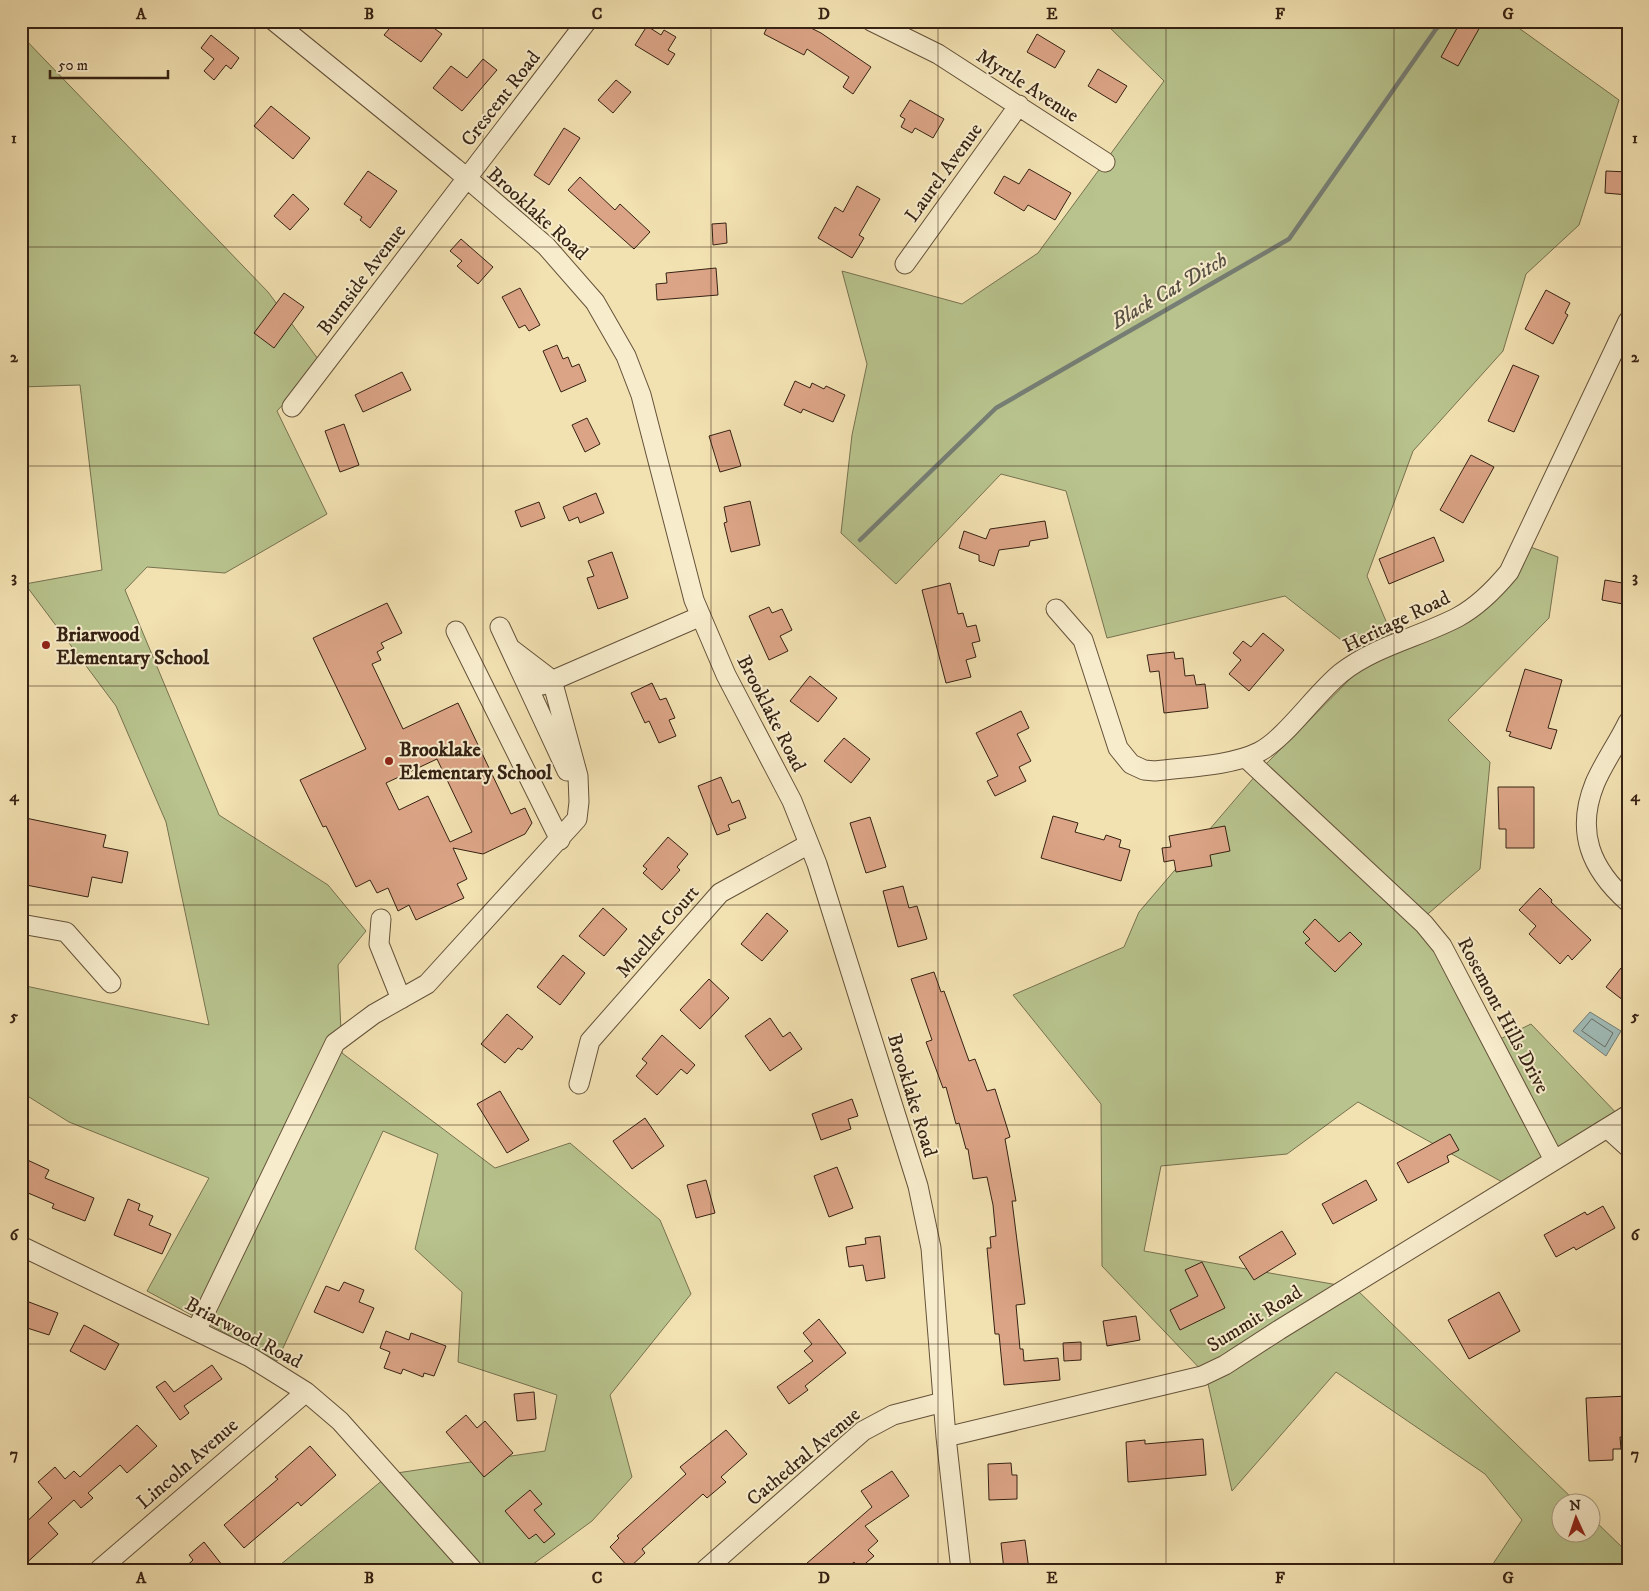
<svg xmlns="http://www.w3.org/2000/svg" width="1649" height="1591" viewBox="0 0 1649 1591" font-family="'IM FELL DW Pica',serif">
	<rect width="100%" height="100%" fill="#f2e1b1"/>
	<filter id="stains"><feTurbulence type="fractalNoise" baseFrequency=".004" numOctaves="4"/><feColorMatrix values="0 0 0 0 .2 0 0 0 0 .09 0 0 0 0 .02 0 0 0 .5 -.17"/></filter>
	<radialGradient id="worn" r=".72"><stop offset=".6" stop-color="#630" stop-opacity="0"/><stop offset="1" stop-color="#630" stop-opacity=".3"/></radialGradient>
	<path fill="#b8c38d" stroke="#777250" d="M1103,21H1509L1619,100L1579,225L1526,274L1503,351L1413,451L1367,576L1396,645L1486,600L1525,545L1558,557L1549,618L1448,720L1490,762L1480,869L1422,919L1494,1042L1531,1024L1622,1119L1513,1188L1358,1102L1287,1154L1161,1166L1144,1251L1355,1288L1577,1503L1562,1504V1534H1592V1518L1628,1553V1570H1572L1569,1567L1563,1570H1489L1522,1520L1485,1474L1336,1372L1232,1491L1206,1375L1102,1266L1101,1104L1013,995L1124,947L1139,912L1262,768L1368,661L1285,596L1107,638L1066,491L1001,474L896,584L841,533L852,435L867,364L842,271L962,304L1038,253L1164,81Z
		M21,35L268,292L321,363L277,411L327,514L225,573L147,567L125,590L219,815L328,885L366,931L338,965L342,1053L495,1168L570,1143L660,1220L691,1294L610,1395L632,1477L592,1521L525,1570H274L390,1474L545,1451L557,1395L458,1362L462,1292L415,1249L438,1154L383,1131L277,1361L147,1291L209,1178L69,1122L21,1092V985L209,1025L166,822L116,706L25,584L102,570L80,385L21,387Z"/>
	<path fill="#a0bbb7" stroke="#767e75" d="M1590,1012L1621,1031L1606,1056L1573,1031Z"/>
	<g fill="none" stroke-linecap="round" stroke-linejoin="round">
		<path stroke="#6b6e65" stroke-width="1" d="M1592,1019L1613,1033L1605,1047L1582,1031Z"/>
		<path stroke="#767e75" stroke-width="4.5" d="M860,540L996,408L1289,239L1436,29L1446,21"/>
	</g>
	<path fill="#dba486" stroke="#362213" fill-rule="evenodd" d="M379,21H424L442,34L421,62L384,35L389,29Z
		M770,21H797L821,33L871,67L853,94L843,87L849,77L807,49L804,55L764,34Z
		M1461,21H1470L1480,27L1458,66L1441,57Z
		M647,26L661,35L664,30L676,37L668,50L675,54L668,65L635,45Z
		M1037,34L1065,51L1055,68L1027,52Z
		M211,35L239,58L231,69L226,65L214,80L204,71L214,59L201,48Z
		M483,59L497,70L462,111L433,88L451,66L467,78Z
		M1098,69L1127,86L1116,103L1088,86Z
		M616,80L631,92L613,113L598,100Z
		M910,100L944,119L933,138L915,128L912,133L901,127L905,119L900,116Z
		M271,106L310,138L293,159L254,126Z
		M564,128L580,138L549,185L534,175Z
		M1029,169L1071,193L1055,220L1028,205L1024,211L994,193L1004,176L1019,184Z
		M368,171L397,191L370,228L360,220L362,217L344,204Z
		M1606,171L1628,172V195L1605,193Z
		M580,177L615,210L620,204L650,232L634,249L568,190Z
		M857,186L880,199L859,235L864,238L852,258L818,238L835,207L843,212Z
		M293,194L309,209L290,230L274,216Z
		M726,223L727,243L713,245L712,224Z
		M461,239L493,267L478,284L457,266L462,261L450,251Z
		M716,268L718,295L657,300L656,284L667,283L666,273Z
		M520,288L540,325L529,331L525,325L519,328L502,297Z
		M1546,290L1570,303L1565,313L1568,315L1553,344L1525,329Z
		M284,293L304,307L274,348L254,333Z
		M557,345L563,359L568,357L572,367L579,364L586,381L561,392L543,351Z
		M1513,365L1539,376L1514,432L1488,421Z
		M402,372L411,390L363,412L355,395Z
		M795,381L810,388L812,383L824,389L826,386L845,395L833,422L803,409L801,413L784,405Z
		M587,418L600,444L585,452L572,425Z
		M344,424L359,465L340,472L325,431Z
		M730,430L741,466L720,472L709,436Z
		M1471,455L1494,467L1463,523L1440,510Z
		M596,493L604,513L580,523L578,517L569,521L563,507Z
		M750,501L760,545L731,552L724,523L727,522L724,507Z
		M539,502L545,518L521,527L515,511Z
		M1045,521L1048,538L1030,541L1029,546L999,550L994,566L979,561V555L959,548L964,531L986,539L990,529Z
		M1434,537L1444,561L1389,584L1379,559Z
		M612,552L628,598L598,609L587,578L594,576L588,561Z
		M1605,580L1628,584V605L1602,600Z
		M950,583L958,614L963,613L967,627L976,625L980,641L972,643L976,657L966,660L971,677L946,683L922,590Z
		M387,603L402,633L381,643L384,648L377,652L381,660L372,664L403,729L458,703L511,814L525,808L532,823L525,834L483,854L453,848L467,879L457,884L464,898L416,920L409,905L398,911L388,888L377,893L370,880L356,887L326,826L323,827L300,780L366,749L313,638ZM437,759L472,832L450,842L428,796L399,810L386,783Z
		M769,607L772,613L782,609L792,630L780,636L788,651L769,660L749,616Z
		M1263,633L1284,650L1249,691L1229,674L1241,660L1233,653L1243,641L1251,647Z
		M1174,652L1175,659L1183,658L1185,676L1194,675L1196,685L1205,684L1208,708L1164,713L1159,671L1150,672L1147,655Z
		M1525,669L1562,680L1548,728L1557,730L1551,749L1509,736L1511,732L1506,731Z
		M810,676L837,698L818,722L790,701Z
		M652,683L660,700L666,698L675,718L669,720L676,736L659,743L649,721L645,723L631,693Z
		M1021,711L1029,728L1017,734L1031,761L1019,767L1026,781L995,796L987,781L998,776L976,733Z
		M844,738L870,759L851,783L824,761Z
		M721,777L732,803L739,800L746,818L728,825L730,830L717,835L698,786Z
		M1498,787H1534V848H1506V829H1499Z
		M1053,816L1078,823L1075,832L1104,840L1106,835L1121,840L1119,847L1130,850L1121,881L1041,858Z
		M21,817L106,835L103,847L128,852L122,883L92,877L88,897L21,884Z
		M870,817L886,867L866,873L850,823Z
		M1225,826L1230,851L1210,855L1212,866L1176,872L1174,860L1164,862L1162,848L1171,847L1169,836Z
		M668,837L688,854L677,867L680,870L662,890L643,873L647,869L643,866Z
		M903,886L909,908L917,906L927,939L898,947L883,891Z
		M1540,888L1552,900L1551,902L1591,940L1572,960L1568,955L1560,964L1529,934L1536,926L1519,910Z
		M603,908L627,929L604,956L579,936Z
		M767,913L788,931L762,961L741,944Z
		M1315,919L1339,942L1350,932L1362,944L1335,972L1305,943L1310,939L1303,932Z
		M563,955L585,973L560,1005L537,987Z
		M1621,968L1628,973V1004L1606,987Z
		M934,972L941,992L944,991L969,1061L975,1059L987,1091L995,1089L1010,1137L1005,1139L1016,1201H1012L1025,1304L1016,1305L1020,1349H1023L1024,1361L1058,1358L1060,1380L1004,1385L999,1334H995L987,1248H991L990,1237L996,1236L993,1205L987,1177L973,1179L968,1149H966L959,1123L956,1124L946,1087L943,1088L926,1042L932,1040L911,979Z
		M709,979L729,998L700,1029L680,1010Z
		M507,1014L533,1037L522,1050L518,1048L505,1063L481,1044Z
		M770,1018L783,1037L790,1032L802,1049L770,1071L745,1036Z
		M662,1035L695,1065L687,1074L681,1069L657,1095L636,1076L647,1063L642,1059Z
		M500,1091L529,1140L507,1153L477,1104Z
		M852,1099L858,1116L848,1119L851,1129L821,1140L812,1114Z
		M645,1118L664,1146L632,1169L613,1141Z
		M1450,1134L1459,1150L1447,1156L1449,1162L1408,1183L1397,1163Z
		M21,1157L49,1170L45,1178L94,1198L85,1221L52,1208L54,1204L21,1190Z
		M837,1167L853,1208L829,1217L814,1176Z
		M706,1180L715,1213L696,1218L687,1185Z
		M1366,1180L1377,1200L1333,1224L1322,1204Z
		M128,1199L140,1204L138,1210L153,1216L149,1225L171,1234L162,1254L114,1235Z
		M1603,1206L1615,1228L1576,1250L1574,1247L1556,1257L1544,1235L1585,1212L1587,1215Z
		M1282,1231L1296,1254L1254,1280L1239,1257Z
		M880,1236L885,1278L866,1281L863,1265L849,1267L846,1247L866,1244L865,1238Z
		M1202,1262L1225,1308L1180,1330L1170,1310L1198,1296L1185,1270Z
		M344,1282L364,1290L359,1302L374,1308L363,1333L314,1312L326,1286L339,1291Z
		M1499,1292L1520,1331L1469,1359L1448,1320Z
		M21,1299L58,1313L49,1335L21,1326Z
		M1136,1316L1140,1340L1107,1346L1103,1321Z
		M819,1319L846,1353L805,1386L808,1390L789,1404L777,1387L813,1361L804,1351L812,1344L803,1333Z
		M84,1325L119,1344L105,1370L70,1351Z
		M386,1331L409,1340L411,1333L446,1346L434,1376L424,1373L423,1377L403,1369L401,1374L384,1368L390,1352L380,1348Z
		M1081,1342V1360L1064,1361L1063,1343Z
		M212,1365L222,1379L184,1406L189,1413L180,1420L156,1387L165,1381L174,1392Z
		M534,1392L536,1419L517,1421L514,1394Z
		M1628,1396V1437H1620L1621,1449H1613V1460L1589,1461L1586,1398Z
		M466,1415L477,1428L485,1421L513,1453L484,1477L446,1432Z
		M137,1425L157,1446L127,1473L120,1465L88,1493L93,1498L81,1508L74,1500L48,1523L58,1534L21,1568V1527L52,1498L38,1482L55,1467L65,1479L74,1471L80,1477Z
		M726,1430L747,1454L721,1477L726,1482L707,1498L703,1494L642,1549L645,1553L629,1568L610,1547L619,1538L617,1536L686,1474L680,1467Z
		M1203,1439L1206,1475L1128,1482L1126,1442L1145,1440V1444Z
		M310,1446L336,1475L301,1506L298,1502L244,1548L224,1525L278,1479L275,1477Z
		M1011,1463L1012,1475H1017V1499L989,1500L988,1464Z
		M892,1471L909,1496L865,1526L878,1541L868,1550L874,1556L859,1569L854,1562L845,1570H799L872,1507L861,1491Z
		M530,1490L542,1504L534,1510L555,1534L544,1543L536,1534L529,1539L505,1511Z
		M1025,1540L1029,1570H1004L1001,1543Z
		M204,1542L226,1570H182L193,1560L189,1555Z"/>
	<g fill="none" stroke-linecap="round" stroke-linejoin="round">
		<g stroke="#65523a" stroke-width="21">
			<path id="minor" d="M274,21L455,168L546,246L595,302L626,356L641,395L694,600L726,675L792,801L817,864L918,1186L931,1248L946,1437L961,1570
				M871,21L938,54L1105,162
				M905,264L1019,105
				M292,407L587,21
				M1056,609L1083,640L1118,748L1131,764L1144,770L1155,771C1186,767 1231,766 1259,752C1286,738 1315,694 1341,673C1375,646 1420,637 1458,617C1478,606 1494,590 1509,572L1628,321
				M500,627L567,771
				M456,631L560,840
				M542,685L701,616
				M1628,722C1618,743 1604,762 1595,783C1575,832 1591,869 1628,902
				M1246,758L1424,924L1442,946L1554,1160
				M381,919L379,944L401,999
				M21,924L66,932L111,983
				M579,1084L590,1041L720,893L809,844
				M1607,1128L1628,1147
				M21,1246L250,1357L306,1392L340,1421L473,1570
				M196,1331L335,1043L374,1014L427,984L577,819L579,802L578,776L552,680L510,648
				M946,1437L1202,1376L1225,1365L1279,1330L1628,1115
				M99,1570L306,1392
				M705,1570L863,1431L893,1415L943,1402"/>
		</g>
		<use href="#minor" stroke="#f7eccc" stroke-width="19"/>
	</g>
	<path fill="none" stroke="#362213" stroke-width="1" stroke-opacity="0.55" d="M255,21V1570M483,21V1570M711,21V1570M938,21V1570M1166,21V1570M1394,21V1570M21,247H1628M21,466H1628M21,686H1628M21,905H1628M21,1125H1628M21,1344H1628"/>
	<g fill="#8f2418" stroke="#f7eccc" stroke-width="2">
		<circle cx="46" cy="645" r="5"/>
		<circle cx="389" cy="761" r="5"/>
	</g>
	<g text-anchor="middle" stroke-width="4" stroke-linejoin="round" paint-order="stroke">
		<g font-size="20" fill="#362213" stroke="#f7eccc">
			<text transform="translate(1028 85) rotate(33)" y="7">Myrtle Avenue</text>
			<text transform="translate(500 98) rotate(-52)" y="7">Crescent Road</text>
			<text transform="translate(943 172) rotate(-54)" y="7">Laurel Avenue</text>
			<text transform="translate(538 213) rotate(42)" y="7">Brooklake Road</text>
			<text transform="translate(361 279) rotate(-53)" y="7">Burnside Avenue</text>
			<text transform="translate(1396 621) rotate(-26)" y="7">Heritage Road</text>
			<text transform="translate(772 713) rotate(63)" y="7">Brooklake Road</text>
			<text transform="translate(657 931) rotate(-49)" y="7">Mueller Court</text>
			<text transform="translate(1504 1015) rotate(62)" y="7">Rosemont Hills Drive</text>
			<text transform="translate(913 1095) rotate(73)" y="7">Brooklake Road</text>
			<text transform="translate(1254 1318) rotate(-32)" y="7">Summit Road</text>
			<text transform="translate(244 1332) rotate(28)" y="7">Briarwood Road</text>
			<text transform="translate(803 1456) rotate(-40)" y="7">Cathedral Avenue</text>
			<text transform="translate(187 1463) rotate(-41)" y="7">Lincoln Avenue</text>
		</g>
		<g font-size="20" font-weight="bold" fill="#362213" stroke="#f7eccc" text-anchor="start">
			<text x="56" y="641">Briarwood<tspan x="56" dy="23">Elementary School</tspan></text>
			<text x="399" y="756">Brooklake<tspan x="399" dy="23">Elementary School</tspan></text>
		</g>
		<g font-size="21" font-style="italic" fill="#565044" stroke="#f7eccc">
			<text transform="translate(1169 290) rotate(-30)" y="7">Black Cat Ditch</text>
		</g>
	</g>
	<rect width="1649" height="1591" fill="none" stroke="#f2e1b1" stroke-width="55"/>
	<g transform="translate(1576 1518) rotate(357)"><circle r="24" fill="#f7eccc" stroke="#aa9b82"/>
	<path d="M0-4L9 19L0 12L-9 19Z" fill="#8f2418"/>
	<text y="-8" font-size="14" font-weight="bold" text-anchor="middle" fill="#362213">N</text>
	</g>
	<path d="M50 70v8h118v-8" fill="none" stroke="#362213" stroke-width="2.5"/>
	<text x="58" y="70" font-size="15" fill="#362213" stroke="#f7eccc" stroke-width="4" paint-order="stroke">50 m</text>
	<rect x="28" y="28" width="1594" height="1536" fill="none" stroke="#362213" stroke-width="2"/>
	<g font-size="16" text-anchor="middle" font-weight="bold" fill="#362213">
		<text x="141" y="19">A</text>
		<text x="369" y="19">B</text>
		<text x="597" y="19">C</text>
		<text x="824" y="19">D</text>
		<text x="1052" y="19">E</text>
		<text x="1280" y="19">F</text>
		<text x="1508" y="19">G</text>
		<text x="14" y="143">1</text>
		<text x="1635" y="143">1</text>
		<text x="14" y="362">2</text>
		<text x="1635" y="362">2</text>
		<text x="14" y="582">3</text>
		<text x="1635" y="582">3</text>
		<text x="14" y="801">4</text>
		<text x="1635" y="801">4</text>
		<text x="14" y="1021">5</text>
		<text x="1635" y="1021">5</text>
		<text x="14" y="1240">6</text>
		<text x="1635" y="1240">6</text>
		<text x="14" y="1459">7</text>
		<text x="1635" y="1459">7</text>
		<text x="141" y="1583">A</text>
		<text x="369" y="1583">B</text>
		<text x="597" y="1583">C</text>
		<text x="824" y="1583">D</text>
		<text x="1052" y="1583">E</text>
		<text x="1280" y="1583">F</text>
		<text x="1508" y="1583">G</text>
	</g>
	<rect width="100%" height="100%" filter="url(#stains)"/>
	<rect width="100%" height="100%" fill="url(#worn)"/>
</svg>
